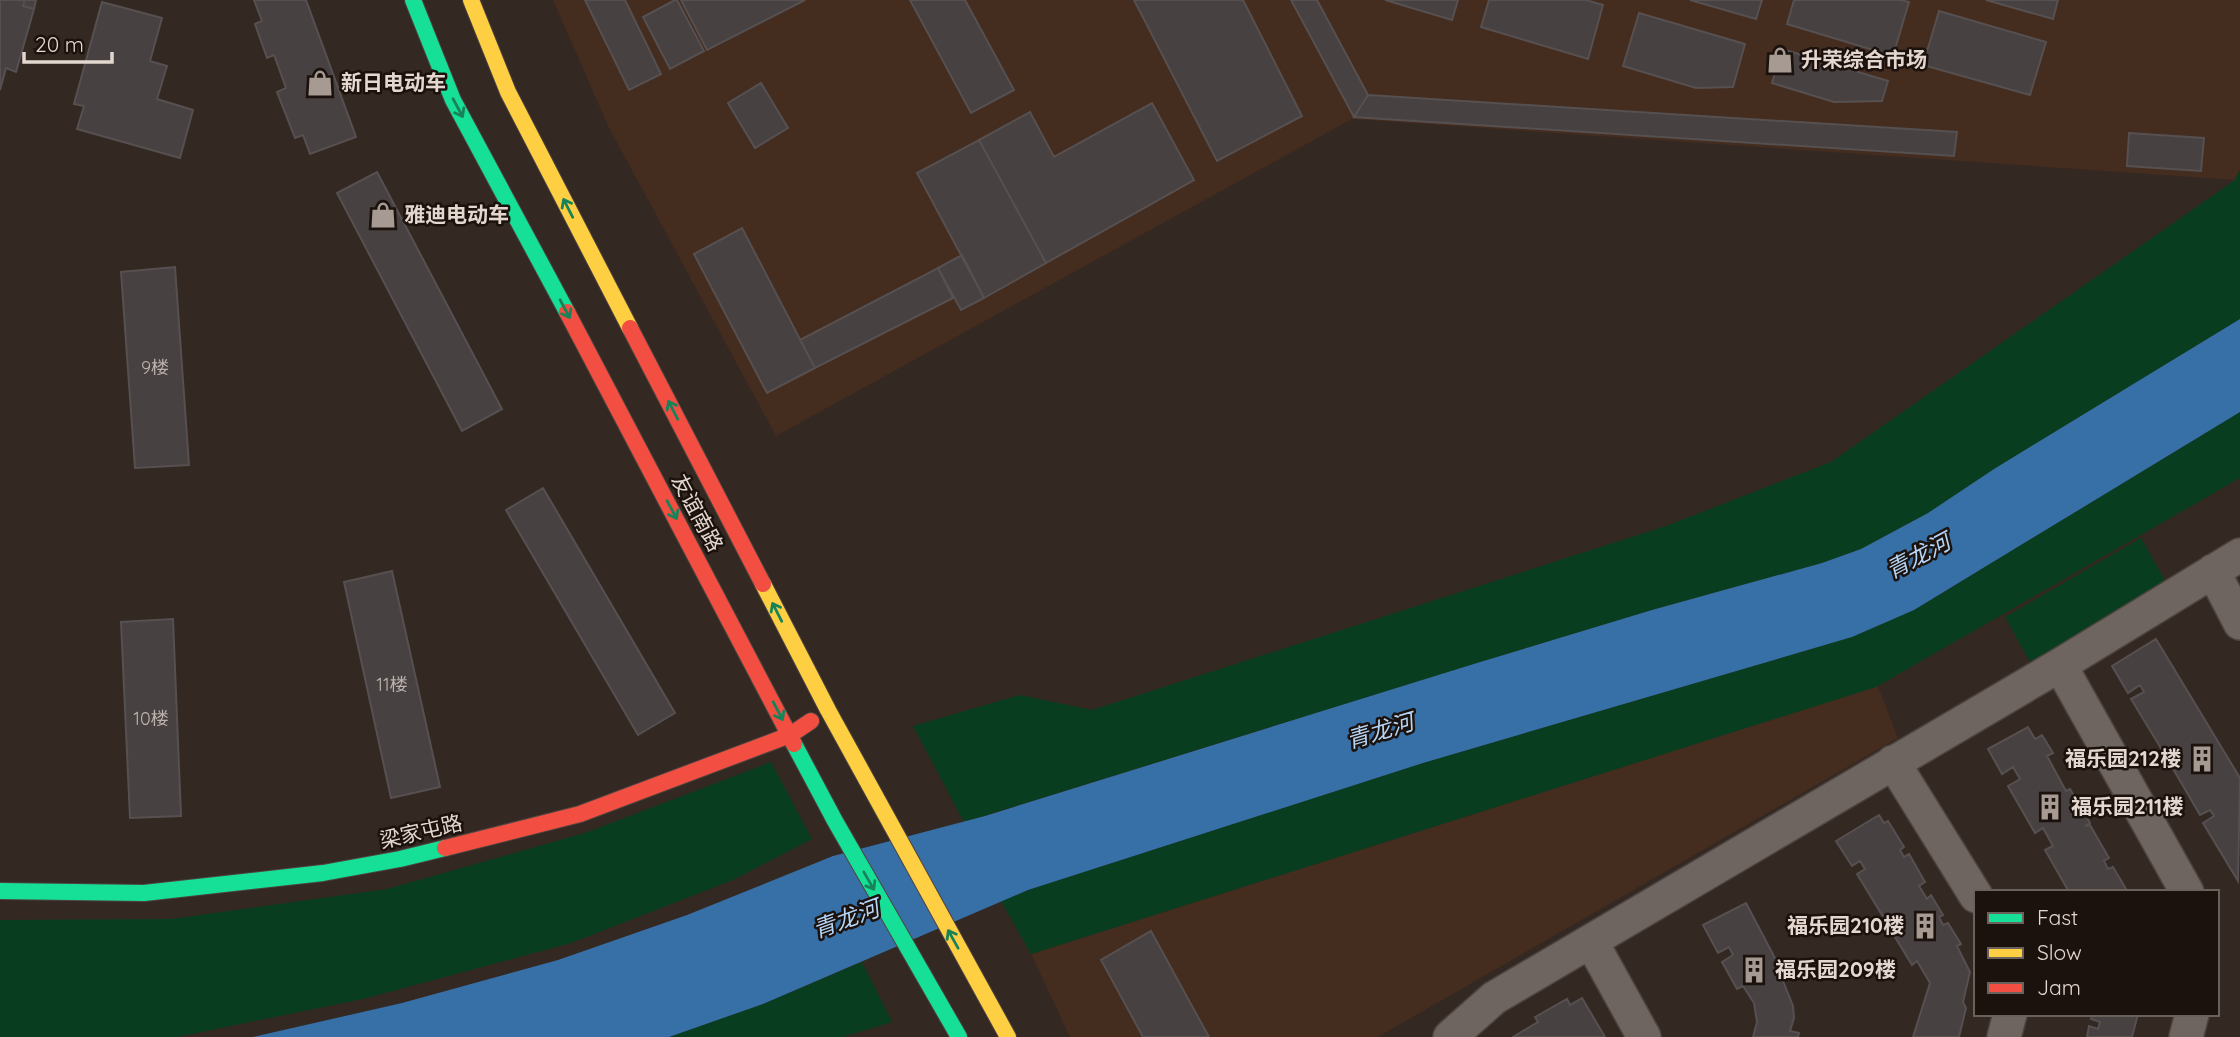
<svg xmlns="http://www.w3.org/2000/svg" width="2240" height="1037" viewBox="0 0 2240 1037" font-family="Quicksand,'Noto Sans SC',sans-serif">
	<rect width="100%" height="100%" fill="#332822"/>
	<path fill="#442c1f" d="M553,0H2240V169L2235,180L1352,119L776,436L608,126Z
		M1878,686L1898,738L1378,1037H1070L1031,954Z"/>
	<path fill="#083e1f" d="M2240,169V319L1994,469L1928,513L1861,549L1822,563L1652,610L1477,663L964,822L913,726L1020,695L1092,710L1666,526L1831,462L2235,180Z
		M2240,412V478L1876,687L1031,954L1001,901L1028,890L1423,763L1852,637L1914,610Z
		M2141,538L2167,584L2030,662L2005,617Z
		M771,762L812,839L733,880L571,943L363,999L177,1037H0V920L171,919L387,889L585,833Z
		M862,962L892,1022L843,1037H669L763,1004Z"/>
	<path fill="#3670a7" d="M2240,319V412L1914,610L1852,637L1423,763L1028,890L763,1004L669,1037H253L402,1003L558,960L687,915L833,856L985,816L1477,663L1652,610L1822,563L1861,549L1928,513L1994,469Z"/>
	<path fill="#474141" stroke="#565051" stroke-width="2" d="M0,0H25L23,6L34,9L16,72L6,68L0,90Z
		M25,0H36L34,9L23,6Z
		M254,0H306L356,137L310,154L303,135L295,138L277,92L286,88L274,55L267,58L255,24L262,21Z
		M585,0H625L661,74L629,90Z
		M675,0H677L704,51L670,69L643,17Z
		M681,0H805L707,50Z
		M910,0H965L1014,90L971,113Z
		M1134,0H1243L1302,116L1217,161Z
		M1291,0H1317L1368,95L1354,117Z
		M1385,0H1458L1452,20Z
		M1489,0H1586L1603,5L1588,59L1481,27Z
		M1690,0H1762L1756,19Z
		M1794,0H1901L1909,2L1893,56L1787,24Z
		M1986,0H2058L2053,19Z
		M102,2L162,18L150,61L167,66L157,99L193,110L180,158L77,129L84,106L74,104Z
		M1939,11L2046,42L2030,95L1923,65Z
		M1639,13L1745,44L1733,87L1696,88L1623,66Z
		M1782,49L1888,81L1882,101L1834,102L1772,83Z
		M761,83L788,128L755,148L728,103Z
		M1368,95L1957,132L1954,156L1354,117Z
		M1152,103L1194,180L1046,263L979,140L1030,112L1054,157Z
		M2129,133L2204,138L2201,171L2127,166Z
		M979,140L1046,263L984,298L917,173Z
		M377,172L502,409L462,431L337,193Z
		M742,228L815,368L767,393L694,254Z
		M962,255L984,298L961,310L938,268Z
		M175,267L189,465L135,468L121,272Z
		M938,268L953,298L815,368L800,340Z
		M543,488L675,713L638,735L506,510Z
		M392,571L440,787L391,798L344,582Z
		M173,619L181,816L130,818L121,622Z
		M2156,639L2240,778L2238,881L2203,823L2214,816L2210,810L2200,815L2169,762L2181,755L2176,749L2165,755L2131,699L2144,692L2140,685L2128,693L2112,666Z
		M2028,727L2035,739L2042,735L2053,753L2047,756L2066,791L2070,789L2090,823L2085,826L2090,825L2109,858L2104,861L2108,869L2113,867L2126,889L2122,892H2069L2045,850L2053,846L2043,828L2035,833L2008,786L2020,779L2013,767L2002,774L1988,749Z
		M1879,815L1884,823L1888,821L1904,847L1900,850L1904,857L1909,854L1925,882L1919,886L1927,899L1931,895L1943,915L1939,917L1943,925L1948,923L1961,944L1957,946L1970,972L1963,1002L1966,1008L1959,1037H1913L1930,983L1917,961L1912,965L1895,937L1904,932L1898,923L1890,928L1857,874L1865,869L1860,861L1852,866L1836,841Z
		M1746,903L1786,979L1783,981L1793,1006L1794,1018L1790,1031L1799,1033L1798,1037H1753L1757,1022L1754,1003L1743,986L1737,989L1722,962L1733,955L1729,947L1718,953L1703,925Z
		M1151,931L1209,1037H1143L1101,960Z
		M1582,998L1605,1037H1513L1538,1022L1535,1017L1567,999L1570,1005Z
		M2093,1014H2138L2132,1037H2087L2089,1026L2098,1029L2100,1022L2091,1019Z"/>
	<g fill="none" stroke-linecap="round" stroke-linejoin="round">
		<g stroke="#4e443f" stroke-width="36">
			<path id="street" d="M2213,571L2240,623
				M2060,665L2187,892
				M1893,762L1976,896
				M1592,943L1644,1037
				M1450,1037L1494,998L2060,665L2240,555
				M2004,1037L2010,1014
				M2186,1037L2192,1014"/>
		</g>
		<g stroke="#4e443f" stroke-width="18">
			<path id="fast" d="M413,0L453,100L567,312
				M794,744L835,821L959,1037
				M0,891L144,893L323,873L400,859L445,848"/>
		</g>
		<g stroke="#4e443f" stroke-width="18">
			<path id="slow" d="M471,0L508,92L630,328
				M763,584L828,710L1008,1037"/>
		</g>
		<g stroke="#4e443f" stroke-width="18">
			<path id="jam" d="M567,312L794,744
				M630,328L763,584
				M445,848L580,814L790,735L811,721"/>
		</g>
		<use href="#street" stroke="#6e6561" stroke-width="33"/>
		<use href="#fast" stroke="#16e098" stroke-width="16"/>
		<use href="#slow" stroke="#ffcf43" stroke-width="16"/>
		<use href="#jam" stroke="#f24e42" stroke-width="16"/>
	</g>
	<defs><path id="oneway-shaft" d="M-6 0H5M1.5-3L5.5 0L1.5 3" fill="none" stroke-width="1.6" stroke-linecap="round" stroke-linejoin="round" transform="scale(1.75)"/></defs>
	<g stroke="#188359">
		<use href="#oneway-shaft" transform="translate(458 108) rotate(62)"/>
		<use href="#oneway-shaft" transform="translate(568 208) rotate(-117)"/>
		<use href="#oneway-shaft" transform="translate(565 309) rotate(62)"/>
		<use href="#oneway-shaft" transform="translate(673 410) rotate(-117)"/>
		<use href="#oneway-shaft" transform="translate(672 510) rotate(62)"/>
		<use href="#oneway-shaft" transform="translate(777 612) rotate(-117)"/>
		<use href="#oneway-shaft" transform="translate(778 711) rotate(62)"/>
		<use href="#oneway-shaft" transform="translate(869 881) rotate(60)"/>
		<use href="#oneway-shaft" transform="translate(953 939) rotate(-119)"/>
	</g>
	<defs>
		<g id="shop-bare" transform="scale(2.1)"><path d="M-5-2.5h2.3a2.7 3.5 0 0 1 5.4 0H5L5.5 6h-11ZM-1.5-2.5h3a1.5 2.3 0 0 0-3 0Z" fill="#a69a92" stroke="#1b120d" stroke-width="2.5" paint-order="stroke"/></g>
		<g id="building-bare" transform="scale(2.1)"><path d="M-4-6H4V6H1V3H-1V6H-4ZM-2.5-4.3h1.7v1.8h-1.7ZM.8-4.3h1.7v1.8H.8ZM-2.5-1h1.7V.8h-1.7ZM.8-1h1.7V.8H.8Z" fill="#a69a92" stroke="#1b120d" stroke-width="2.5" paint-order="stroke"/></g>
	</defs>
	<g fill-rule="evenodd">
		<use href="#shop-bare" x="1780" y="60"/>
		<use href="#shop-bare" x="320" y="83"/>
		<use href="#shop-bare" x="383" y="215"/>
		<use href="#building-bare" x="2202" y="759"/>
		<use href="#building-bare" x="2050" y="807"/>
		<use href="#building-bare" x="1925" y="926"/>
		<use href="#building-bare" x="1754" y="970"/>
	</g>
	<g text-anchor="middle" stroke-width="5" stroke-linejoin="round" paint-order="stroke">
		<g font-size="18" fill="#bdb2ac">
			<text x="155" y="374">9楼</text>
			<text x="392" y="691">11楼</text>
			<text x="151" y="725">10楼</text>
		</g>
		<g font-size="21" font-weight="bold" fill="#e4d7cf" stroke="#1b120d" text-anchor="start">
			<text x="1801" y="67">升荣综合市场</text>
			<text x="341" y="90">新日电动车</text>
			<text x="404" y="222">雅迪电动车</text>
			<text x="2181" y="766" text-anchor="end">福乐园212楼</text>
			<text x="2071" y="814">福乐园211楼</text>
			<text x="1904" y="933" text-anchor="end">福乐园210楼</text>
			<text x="1775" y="977">福乐园209楼</text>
		</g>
		<g font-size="21" fill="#e4d7cf" stroke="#1b120d">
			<text transform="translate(697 513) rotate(62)" y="7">友谊南路</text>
			<text transform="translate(421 832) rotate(-13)" y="7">梁家屯路</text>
		</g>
		<g font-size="23" font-style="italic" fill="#b5d5f7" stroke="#1b120d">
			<text transform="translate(1918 556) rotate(-28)" y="8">青龙河</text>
			<text transform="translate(1380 731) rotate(-17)" y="8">青龙河</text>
			<text transform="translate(846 919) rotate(-20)" y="8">青龙河</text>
		</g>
	</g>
	<rect x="1974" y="890" width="245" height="126" fill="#1b120d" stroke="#6b615b" stroke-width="2"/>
	<rect x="1988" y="913" width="35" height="10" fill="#16e098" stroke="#6b615b" stroke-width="2"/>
	<text x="2037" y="925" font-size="21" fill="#e4d7cf">Fast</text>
	<rect x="1988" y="948" width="35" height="10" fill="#ffcf43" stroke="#6b615b" stroke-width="2"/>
	<text x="2037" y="960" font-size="21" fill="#e4d7cf">Slow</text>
	<rect x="1988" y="983" width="35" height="10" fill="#f24e42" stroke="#6b615b" stroke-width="2"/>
	<text x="2037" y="995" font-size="21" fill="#e4d7cf">Jam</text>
	<path d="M24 52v10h88v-10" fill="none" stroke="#e4d7cf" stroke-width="3.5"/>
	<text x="35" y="52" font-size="21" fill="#e4d7cf" stroke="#1b120d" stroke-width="5" paint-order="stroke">20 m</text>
</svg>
